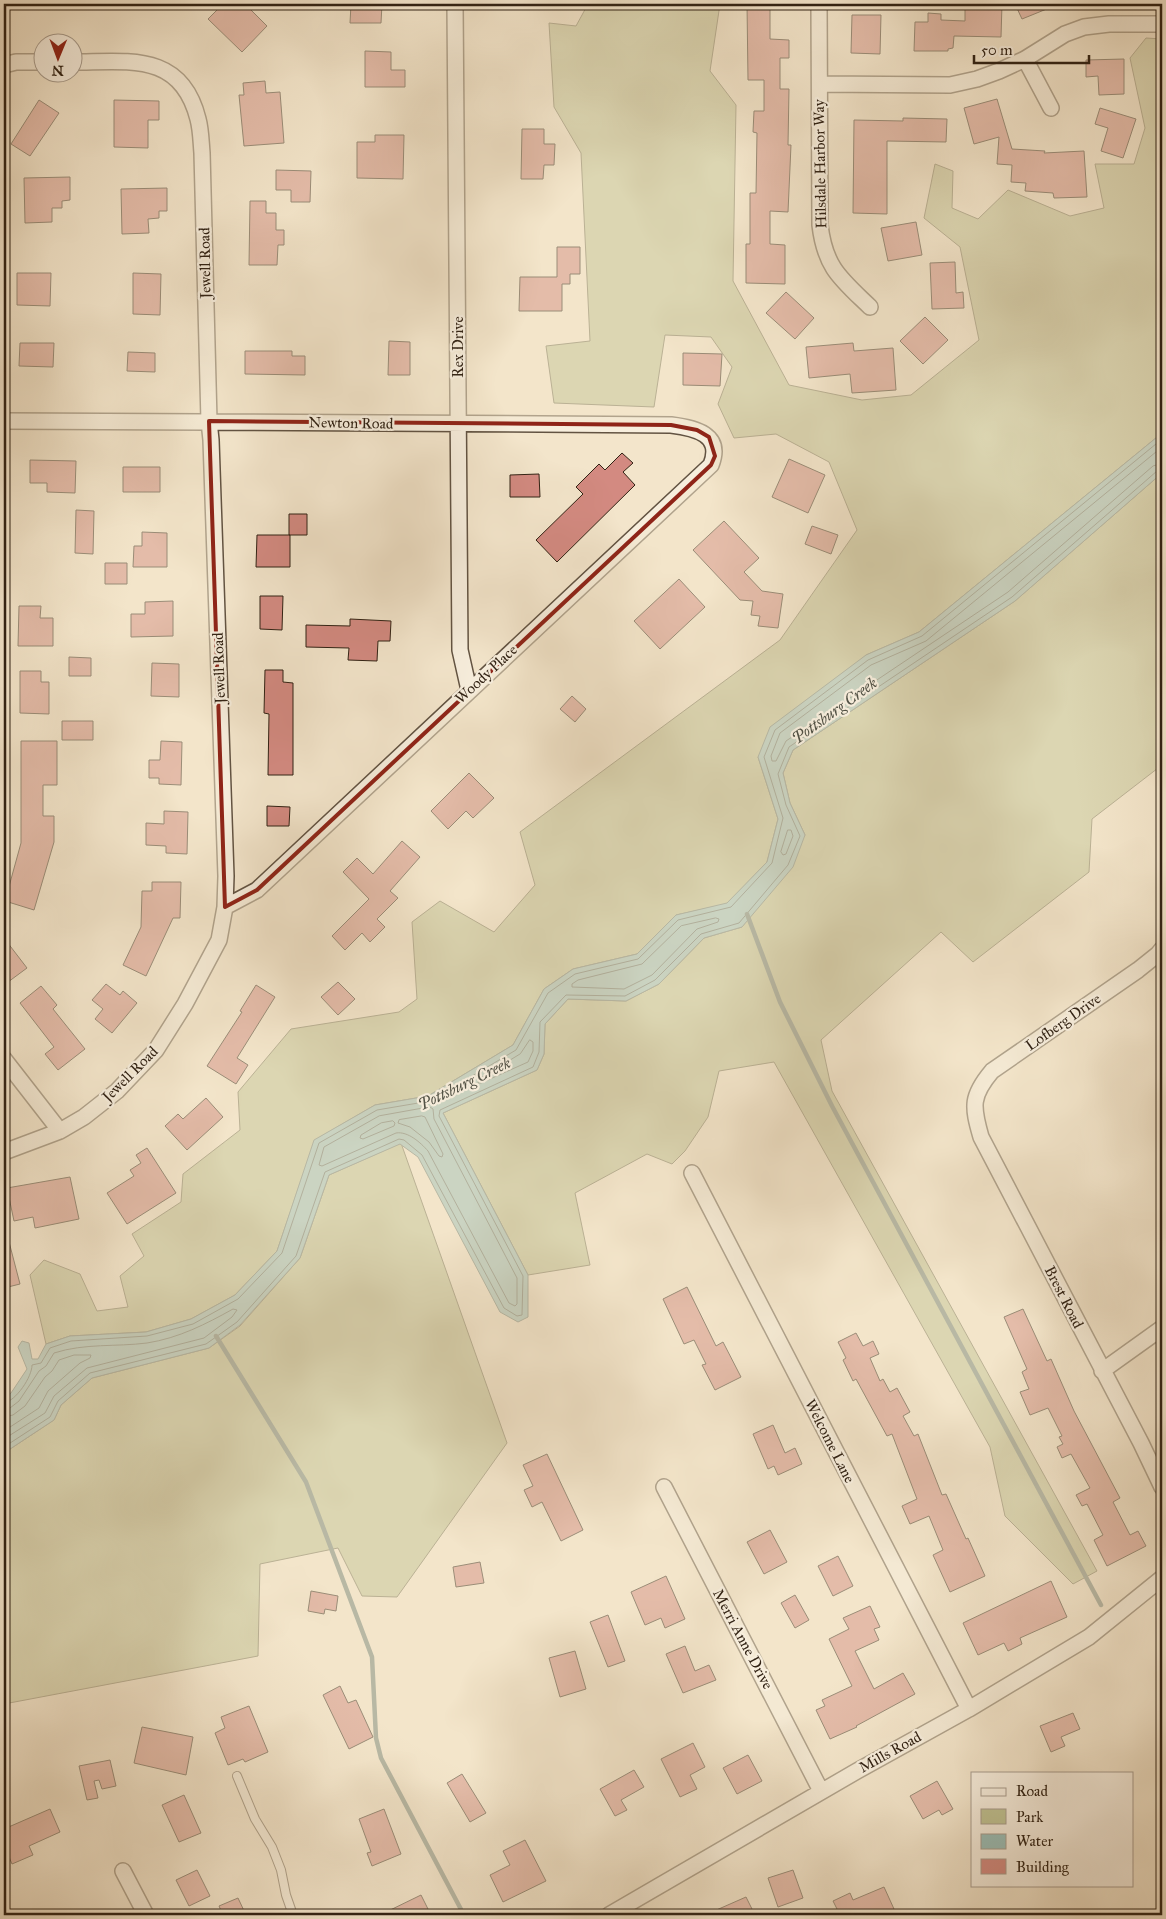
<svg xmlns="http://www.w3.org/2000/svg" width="1166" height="1919" viewBox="0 0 1166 1919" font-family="'IM FELL Great Primer',serif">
	<rect width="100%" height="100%" fill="#f3e5cb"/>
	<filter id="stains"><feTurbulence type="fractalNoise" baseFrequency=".004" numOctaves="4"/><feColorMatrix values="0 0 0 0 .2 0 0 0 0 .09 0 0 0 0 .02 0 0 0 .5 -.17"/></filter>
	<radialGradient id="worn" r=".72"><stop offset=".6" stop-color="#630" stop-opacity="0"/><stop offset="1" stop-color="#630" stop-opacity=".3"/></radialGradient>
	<path fill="#c0c394" stroke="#787254" d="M588,4H720L710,71L736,105L733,281L789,385L862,400L911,395L979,340L960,247L924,218L935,164L953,171L952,208L978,219L1008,190L1070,216L1104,208L1095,164H1134L1145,128L1130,58L1146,38L1162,39V433L919,632L866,655L758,757L778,819L767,862L727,904L676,915L637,954L573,969L544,989L513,1045L428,1096L375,1105L315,1140L277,1251L235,1295L191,1319L146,1332L70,1336L46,1344L30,1275L44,1260L80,1274L97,1311L128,1307L120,1276L144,1256L132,1234L181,1202L183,1174L240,1130L238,1092L291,1029L399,1012L417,999L412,922L440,901L494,932L535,885L520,832L780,640L857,530L829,462L776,434L734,438L718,404L732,367L711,337L665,335L654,407L554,403L546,346L590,341L581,153L554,107L549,23L576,26Z
		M1162,473V765L1092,819L1089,872L973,962L941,932L821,1040L832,1091L1097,1571L1073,1584L1005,1516L990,1447L774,1062L719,1071L708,1117L685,1151L672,1164L647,1154L575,1193L590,1265L528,1275L443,1113L537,1070L544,1054L545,1024L568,999L626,1001L659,984L704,938L742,927L805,835L790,803L783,773L793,750L1015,601Z
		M401,1143L507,1443L397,1597L362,1596L338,1548L260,1564L258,1656L4,1704V1453L54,1420L61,1405L92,1378L209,1348L240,1326L300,1258L329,1175Z"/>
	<path fill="#9bbfb8" stroke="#718076" d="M1162,433V473L1015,601L793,750L783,773L790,803L805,835L793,867L742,927L704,938L659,984L626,1001L568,999L545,1024L544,1054L537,1070L443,1113L528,1275V1317L518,1322L500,1312L418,1157L400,1144L329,1175L300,1258L240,1325L209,1348L92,1378L61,1405L54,1420L4,1453V1399L11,1393L27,1369L18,1347L22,1341L29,1343L32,1359H38L46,1344L70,1336L146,1332L191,1319L235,1295L277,1251L314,1140L375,1105L428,1096L513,1045L544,989L573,969L637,954L676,915L727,903L767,862L778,819L758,757L770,727L866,655L919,632Z"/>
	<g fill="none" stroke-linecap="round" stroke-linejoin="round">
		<path stroke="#667066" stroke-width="1" d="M1162,447L926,641L871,665L780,733L771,756L772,761H776L786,741L1008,592L1153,466L1162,463
			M788,830H791L793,836L786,854L783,855L781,852Z
			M716,918L719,919L718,922L697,929L652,975L624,989L572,987V984L578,980L642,964L681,926Z
			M530,1040L533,1042V1051L528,1062L481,1083H478L479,1079L520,1054Z
			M430,1107L433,1109L434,1119L517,1278V1304L515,1306L509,1303L428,1151C421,1143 408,1131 396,1133L322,1166L319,1165L324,1147L379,1116Z
			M422,1116L425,1117L443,1154L442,1157L439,1156L429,1142L410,1127L398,1123L399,1120Z
			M393,1121L395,1123L394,1126L363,1139L360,1138L361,1135L381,1123Z
			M4,1403C16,1401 32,1377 32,1365L41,1363L50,1348L71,1341L147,1336L193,1324L238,1299L282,1253L319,1143L377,1110L430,1101L516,1050L548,993L575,974L638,959L678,920L731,907L772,863L783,818L764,757L775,730L868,660L922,636L1162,439
			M4,1409L10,1408L19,1401L39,1371L46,1366L54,1353C85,1343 116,1347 147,1343C179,1338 206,1324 233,1309L237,1310L232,1317L204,1338L87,1368L54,1396L45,1413L4,1439
			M4,1417L13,1415L25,1406L45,1377L52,1371L59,1360L74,1355H91L90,1358L80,1363L48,1391L39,1408L4,1431
			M4,1447L50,1417L58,1401L90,1373L206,1344L237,1322L296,1256L325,1172L399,1139L404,1140L422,1155L504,1308L517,1316L522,1315L523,1276L439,1116L440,1110L533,1067L539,1052L540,1022L566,995L625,996L655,980L701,934L739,923L788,865L800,836L786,805L778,774L789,747L1012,597L1157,471L1162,469"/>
		<path stroke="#718076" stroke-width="4.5" d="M747,914L780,1002L832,1106L1101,1605
			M216,1336L306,1482L372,1657L376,1738L381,1758L464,1915"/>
	</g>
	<path fill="#d38a81" stroke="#312214" d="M223,4H245L267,26L242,52L208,19Z
		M351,4H382L381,23H350Z
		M747,4H770V39L789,40V58H780V89H789L788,145H791L788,212L770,211V244L785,245V284L746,283V244H750V193H756L757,133L753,132L754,111H764V80H748Z
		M965,4H1002L1001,37L954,36L953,48L948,49V51H914L915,22H928V13L941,14V20L965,21Z
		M1015,4H1059L1022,19Z
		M852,15H881L880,54L851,53Z
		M365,51L391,52V70H405V87H365Z
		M1124,59V94L1099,95L1098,76L1086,77V60Z
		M265,81L266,93L280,92L284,143L244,146L239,95H244L243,83Z
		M997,99L1012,149L1045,151L1044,153L1084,151L1087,197L1054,198L1053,193L1025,191L1026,183L1011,182L1012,165L997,164L999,137L974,144L964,108Z
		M39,100L59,113L30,156L11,144Z
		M114,100L159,101V120H148V148L114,147Z
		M1100,108L1136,119L1123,158L1101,151L1108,128L1095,124Z
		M903,118L947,119L946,142L887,141V214L853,213L854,120L903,121Z
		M522,129H544V144H555L554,165H544L543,179H521Z
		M375,135H404L403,179L357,178V142H375Z
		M276,170L311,171L310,202H291V190H276Z
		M70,177V200L62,201V208H52V222L25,223L24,178Z
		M167,188V211H159V218L148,219L149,233L122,234L121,189Z
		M250,201H266V213H276V230H284V245H278L277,265H249Z
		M916,222L922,255L888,261L881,228Z
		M557,247H580V274H570V284H562V311H519L520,277H557Z
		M955,262L956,293L963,292L964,308L932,309L930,263Z
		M17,273H51L50,306L17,305Z
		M133,273L161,274L160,315L133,314Z
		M786,292L814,318L795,339L766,313Z
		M925,317L948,340L923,364L900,341Z
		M389,341L410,342V375H388Z
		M20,343H54L53,367L19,366Z
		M853,343L854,351L893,348L896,390L852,393L850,374L809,378L806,347Z
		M245,351H292V356H305V375L245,374Z
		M128,352L155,353V372L127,371Z
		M683,353L722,354L720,386L683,385Z
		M622,453L633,463L623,472L635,485L557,562L536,540L583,494L576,487L599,464L605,470Z
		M789,459L825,475L808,513L772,497Z
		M30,460L76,461L75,493L47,492V483H30Z
		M123,467H160V492H123Z
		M539,474L540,497H510V475Z
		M76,510L94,511L93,554L75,553Z
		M289,514H307V535H289Z
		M724,521L759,558L744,572L762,591L783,594L778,628L758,626L760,616L751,615L753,601L740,600L693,550Z
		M812,526L838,535L831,554L805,544Z
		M142,532L167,533V567H133L134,546H142Z
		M257,535H290V567H256Z
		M105,563H127V584H105Z
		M679,579L705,607L660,649L634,621Z
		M260,596H283L282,630L260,629Z
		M173,601V636L131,637V614H145V602Z
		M19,606H41L40,618H53V646H18Z
		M350,619L391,621L390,641H378L377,661L348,660L349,648L306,647V625L350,626Z
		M69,657L91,658V676H69Z
		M152,663L179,664V697L151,696Z
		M265,670H283V682L293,683V775H268L269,714L264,713Z
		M20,671H41V682H49V714L20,713Z
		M572,696L586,709L575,722L560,709Z
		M62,721H93V740H62Z
		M21,741H57V785H43V816H54V842L34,910L5,901L21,843Z
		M161,741L182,742L181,785L159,784V778H149V760H160Z
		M469,773L494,798L473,818L466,811L448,829L431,811Z
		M267,806L290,807L289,826H267Z
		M164,811L188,812L187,854L166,853V846L146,845V823L164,824Z
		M402,841L420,857L390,891L398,898L377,919L385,927L370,942L362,933L345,950L332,936L369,899L343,872L357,858L373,874Z
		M152,882H181L180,918H173L146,976L123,965L141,927L142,891H152Z
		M4,938L27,968L4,985Z
		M338,982L355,999L338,1015L321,997Z
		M106,984L120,995L123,991L137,1003L112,1033L95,1019L103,1009L92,1000Z
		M256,985L275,997L237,1058L248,1065L236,1084L207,1066L242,1012L240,1011Z
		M41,986L57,1005L53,1009L85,1049L58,1070L45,1054L54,1047L20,1003Z
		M206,1098L223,1117L187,1150L165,1126L178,1114L183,1119Z
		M147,1148L176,1193L127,1224L107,1193L134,1176L130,1170L141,1163L136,1155Z
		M70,1177L79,1219L35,1228L33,1217L14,1221L7,1188Z
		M8,1238L20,1284L4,1288V1239Z
		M687,1287L716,1346L723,1342L741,1377L715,1390L702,1365L706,1364L694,1340L684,1344L663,1299Z
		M1023,1309L1047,1361L1051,1359L1074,1411L1120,1498L1113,1502L1130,1535L1138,1531L1146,1546L1107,1566L1094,1540L1103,1535L1087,1504L1082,1506L1076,1495L1090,1488L1071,1454L1062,1458L1057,1447L1063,1444L1059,1437L1062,1436L1048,1408L1030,1415L1020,1392L1029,1389L1022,1372L1027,1369L1004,1317Z
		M856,1333L863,1346L873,1341L879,1354L870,1358L880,1381L883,1379L890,1392L897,1388L910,1412L903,1416L914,1436L918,1434L942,1495L946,1494L966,1539L968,1538L985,1576L950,1592L933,1555L943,1550L929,1516L910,1524L902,1506L917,1499L892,1434L887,1436L856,1379L853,1381L843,1360L846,1358L838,1342Z
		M773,1425L785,1453L795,1448L802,1464L778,1475L774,1466L768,1469L753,1434Z
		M547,1454L583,1530L561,1541L542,1502L532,1507L524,1490L533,1486L523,1465Z
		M770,1530L787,1562L764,1574L747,1542Z
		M838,1556L853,1586L833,1596L818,1566Z
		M480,1562L484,1583L456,1587L453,1567Z
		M666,1576L685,1619L665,1628L661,1618L645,1625L631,1592Z
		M1051,1581L1067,1617L1020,1638L1022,1644L1008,1651L1004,1643L978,1655L963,1623Z
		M311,1591L338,1596L336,1611L325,1609L324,1614L308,1611Z
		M795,1595L809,1620L795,1628L781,1603Z
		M870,1606L880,1627L874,1629L879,1640L855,1651L874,1689L903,1673L915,1694L856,1726L857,1727L830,1739L816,1710L825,1706L822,1700L852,1686L829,1639L849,1629L843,1618Z
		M608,1615L625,1661L608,1667L590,1622Z
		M685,1646L695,1671L709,1665L716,1680L683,1693L666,1654Z
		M575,1651L586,1689L560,1697L549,1658Z
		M340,1686L348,1703L356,1700L373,1737L349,1749L323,1695Z
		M249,1706L268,1752L245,1762L243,1759L228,1765L215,1733L225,1728L221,1717Z
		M1073,1713L1080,1729L1061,1737L1065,1746L1051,1752L1040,1726Z
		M142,1727L193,1737L186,1775L134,1763Z
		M693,1743L705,1767L690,1775L697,1789L680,1797L661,1759Z
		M748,1755L762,1781L737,1794L723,1768Z
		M110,1760L116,1786L102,1789L99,1780L94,1781L98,1798L87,1800L79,1766Z
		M634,1770L644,1787L621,1800L627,1810L615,1816L600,1789Z
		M462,1774L486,1813L470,1822L447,1783Z
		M937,1781L953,1809L942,1815L939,1810L923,1819L910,1796Z
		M184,1795L201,1833L179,1842L162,1805Z
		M50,1809L60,1832L29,1846L33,1855L12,1864L4,1845V1829Z
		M384,1809L401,1854L372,1866L367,1853L371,1852L359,1819Z
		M525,1840L546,1881L503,1902L490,1875L510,1865L503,1851Z
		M197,1870L210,1896L189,1906L176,1880Z
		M793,1870L803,1898L778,1907L768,1878Z
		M884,1887L894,1909L877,1915H840L833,1901L850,1893L853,1900Z
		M421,1895L431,1915H380Z
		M746,1897L755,1915H705Z
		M238,1898L246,1915H223L219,1906Z"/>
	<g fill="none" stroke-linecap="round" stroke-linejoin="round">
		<g stroke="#625342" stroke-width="10">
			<path id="service" d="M237,1776L255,1819L272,1847L281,1870L286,1895L293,1915"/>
		</g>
		<g stroke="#625342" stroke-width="18">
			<path id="minor" d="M455,4L460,650L469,690
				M819,4L820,225C825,268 841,279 870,307
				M1025,59L1051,108
				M4,65L16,62H42
				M820,84L950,85L977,79L999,71L1025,59L1065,34L1084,27L1109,24H1162
				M4,421C226,421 449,424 671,425C695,428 723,434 711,465L257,890L225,907
				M1162,949L1158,954L1138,970L992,1071C971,1096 972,1106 981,1137L1141,1443L1162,1487
				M4,1059L60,1131
				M4,1152L60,1131L84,1117L117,1091L156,1050L185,1004L219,940L225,907L226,876L211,440L209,421L202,153C201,142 201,130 198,119C181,51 128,62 72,62
				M692,1173L969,1709
				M1102,1371L1162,1328
				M664,1487L821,1791
				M123,1871L146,1915
				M609,1915L857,1771L969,1709L1089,1637L1162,1578"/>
		</g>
		<use href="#service" stroke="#f7eedd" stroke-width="8"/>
		<use href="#minor" stroke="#f7eedd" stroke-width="15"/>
	</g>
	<path d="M0 0H1166V1919H0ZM209,421L671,425L697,430L709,437L715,456L711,465L257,890L225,907Z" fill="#f3e5cb" fill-opacity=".55" fill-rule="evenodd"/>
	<path fill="none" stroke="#8f2418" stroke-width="4" stroke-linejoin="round" d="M209,421L671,425L697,430L709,437L715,456L711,465L257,890L225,907Z"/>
	<g text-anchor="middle" stroke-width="4.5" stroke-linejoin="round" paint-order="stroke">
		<g font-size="15" fill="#312214" stroke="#f7eedd">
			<text transform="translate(820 164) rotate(-91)" y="5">Hilsdale Harbor Way</text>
			<text transform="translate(205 263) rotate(-91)" y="5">Jewell Road</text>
			<text transform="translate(458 347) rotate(-90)" y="5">Rex Drive</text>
			<text transform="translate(351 423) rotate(1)" y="5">Newton Road</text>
			<text transform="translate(219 668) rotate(-92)" y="5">Jewell Road</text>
			<text transform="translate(486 674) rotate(-43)" y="5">Woody Place</text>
			<text transform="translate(1063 1022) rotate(-35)" y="5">Lofberg Drive</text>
			<text transform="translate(130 1074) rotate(-45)" y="5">Jewell Road</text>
			<text transform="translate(1064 1297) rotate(63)" y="5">Brest Road</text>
			<text transform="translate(830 1441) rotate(63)" y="5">Welcome Lane</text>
			<text transform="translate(743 1639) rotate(62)" y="5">Merri Anne Drive</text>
			<text transform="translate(890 1752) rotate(-29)" y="5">Mills Road</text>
		</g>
		<g font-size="16" font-style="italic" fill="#515145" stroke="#f7eedd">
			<text transform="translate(834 710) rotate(-36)" y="6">Pottsburg Creek</text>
			<text transform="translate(464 1083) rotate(-26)" y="6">Pottsburg Creek</text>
		</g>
	</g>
	<rect width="1166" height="1919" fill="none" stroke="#f3e5cb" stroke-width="20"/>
	<rect x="5" y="5" width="1156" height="1909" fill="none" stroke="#312214" stroke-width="2.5"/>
	<rect x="10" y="10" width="1146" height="1899" fill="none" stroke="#312214"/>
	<rect x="971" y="1772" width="162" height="115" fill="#f7eedd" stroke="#a89c8d"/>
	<rect x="981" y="1788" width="25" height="8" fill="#f7eedd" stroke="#a89c8d"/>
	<text x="1016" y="1796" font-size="15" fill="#312214">Road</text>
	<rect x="981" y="1809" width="25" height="15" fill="#c0c394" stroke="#a89c8d"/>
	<text x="1016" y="1822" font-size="15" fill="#312214">Park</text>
	<rect x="981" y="1834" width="25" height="15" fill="#9bbfb8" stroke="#a89c8d"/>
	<text x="1016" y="1846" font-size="15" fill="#312214">Water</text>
	<rect x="981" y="1859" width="25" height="15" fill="#d38a81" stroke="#a89c8d"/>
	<text x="1016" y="1872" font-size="15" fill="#312214">Building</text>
	<g transform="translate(58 58) rotate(181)"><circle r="24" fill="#f7eedd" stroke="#a89c8d"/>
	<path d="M0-4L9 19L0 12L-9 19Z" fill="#8f2418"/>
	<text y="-8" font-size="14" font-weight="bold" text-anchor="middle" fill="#312214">N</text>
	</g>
	<path d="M974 55v8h115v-8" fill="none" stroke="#312214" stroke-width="2.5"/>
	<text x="981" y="55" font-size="15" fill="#312214" stroke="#f7eedd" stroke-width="4" paint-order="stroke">50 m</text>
	<rect width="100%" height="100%" filter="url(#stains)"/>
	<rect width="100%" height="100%" fill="url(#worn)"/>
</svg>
